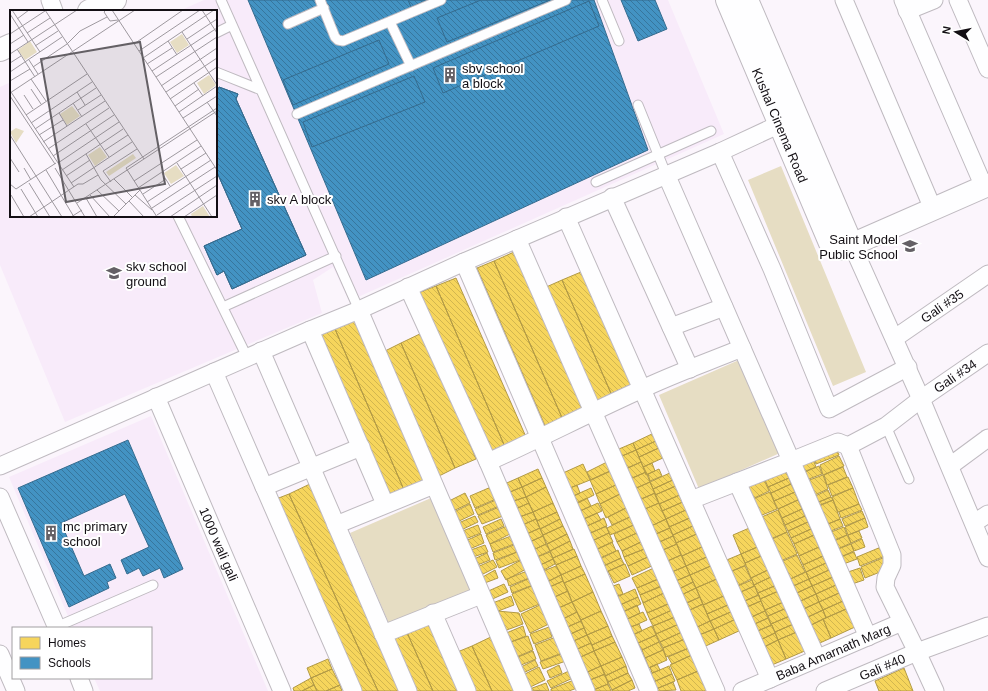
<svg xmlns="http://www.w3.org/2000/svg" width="988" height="691" viewBox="0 0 988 691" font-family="Helvetica,sans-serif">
	<defs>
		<pattern id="homes-back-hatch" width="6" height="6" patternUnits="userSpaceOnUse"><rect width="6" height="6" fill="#f6d55c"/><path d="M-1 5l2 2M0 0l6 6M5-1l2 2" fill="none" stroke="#d2b64f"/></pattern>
		<pattern id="schools-back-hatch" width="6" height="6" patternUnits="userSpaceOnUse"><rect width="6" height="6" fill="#4393c3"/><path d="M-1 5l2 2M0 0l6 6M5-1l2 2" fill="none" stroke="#37769d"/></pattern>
	</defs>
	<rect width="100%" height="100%" fill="#fbf5fc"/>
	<path fill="#f8ebfa" d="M204,0H668L724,134L349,301L333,267L313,280L322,313L65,422L0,265V87L11,82V216H216V11H179Z
		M151,416L268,691H100L94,678H151V628H73L9,477Z"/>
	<path fill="#e6ddc3" d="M781,166L866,372L833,386L748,180Z
		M739,360L780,453L699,489L659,395Z
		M431,498L472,591L390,626L350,533Z"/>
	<path fill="url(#homes-back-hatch)" stroke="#b29a46" d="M514,252L584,411L563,420L494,261Z
		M494,261L563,420L546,428L477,268Z
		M581,272L634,388L613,398L562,280Z
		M456,278L526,437L505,447L436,286Z
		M562,280L613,398L596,405L544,288Z
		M436,286L505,447L488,454L418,293Z
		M356,320L425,480L404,490L335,329Z
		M335,329L404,490L387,497L318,336Z
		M424,332L476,459L455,468L401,343Z
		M401,343L455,468L437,477L381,353Z
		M654,433L658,440L636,450L633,443Z
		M658,440L661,447L639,457L636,450Z
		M633,443L636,450L615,459L612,452Z
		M835,446L839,455L816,464L812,455Z
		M661,447L665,457L643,467L639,457Z
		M636,450L641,462L620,471L615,459Z
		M811,454L816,467L798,474L793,461Z
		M839,456L844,466L823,475L820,465Z
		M607,462L611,471L591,480L587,472Z
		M641,462L646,472L626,481L622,471Z
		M652,463L655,471L646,475L643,467Z
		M583,464L590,480L570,488L563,473Z
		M783,466L789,478L768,487L763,475Z
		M819,466L822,474L801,482L798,475Z
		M843,467L847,477L827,485L824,475Z
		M538,469L542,478L522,487L518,478Z
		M659,469L662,476L650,481L648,474Z
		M612,470L618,484L596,494L590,480Z
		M646,472L650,482L629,491L625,481Z
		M672,472L675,479L653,489L650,482Z
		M762,475L769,491L750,500L743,483Z
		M823,475L828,489L810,497L804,482Z
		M848,477L853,488L832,496L828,485Z
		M518,478L522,487L503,495L500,486Z
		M542,478L546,487L526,497L522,487Z
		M789,478L791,484L771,493L768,487Z
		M675,479L678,485L655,495L653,489Z
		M650,482L655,493L635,502L630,491Z
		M312,483L404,691H378L289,494Z
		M618,484L622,493L600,504L596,494Z
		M791,484L795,492L774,501L771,493Z
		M577,485L580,493L574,496L570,488Z
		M678,485L682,494L659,504L655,495Z
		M491,487L496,499L475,508L470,496Z
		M522,487L526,497L507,503L503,495Z
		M546,487L553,503L533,512L526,497Z
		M591,488L594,495L576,504L573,496Z
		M853,488L859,504L838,512L832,497Z
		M828,490L831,497L814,504L811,498Z
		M770,492L777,509L757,517L751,500Z
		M795,492L798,500L778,509L774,501Z
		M465,493L470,503L451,512L445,503Z
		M622,493L628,507L606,518L600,504Z
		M655,493L659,503L638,512L634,502Z
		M289,494L378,691H355L271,501Z
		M682,494L685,501L662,511L659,504Z
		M526,497L529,503L511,511L507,503Z
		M831,497L833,500L817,506L816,503Z
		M587,498L591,506L580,511L576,503Z
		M496,500L499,506L478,515L475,509Z
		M798,500L802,509L782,518L778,509Z
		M833,500L840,519L821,527L817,507Z
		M685,501L688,509L666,519L662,511Z
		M529,503L533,512L514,519L511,511Z
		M553,503L557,512L537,521L533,512Z
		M598,503L602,511L582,520L578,512Z
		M659,503L666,519L647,528L638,512Z
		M470,504L474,514L457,522L454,512Z
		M859,504L862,510L841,518L839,512Z
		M499,507L503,516L482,524L478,516Z
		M628,507L632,516L612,525L608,517Z
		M688,509L692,517L669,527L666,519Z
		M802,509L805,516L785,525L782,518Z
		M778,510L787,532L768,540L757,519Z
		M862,511L865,518L845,526L842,519Z
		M533,512L536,519L518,527L514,519Z
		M557,512L560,519L540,529L537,521Z
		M597,513L601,520L587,526L583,519Z
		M475,516L478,522L459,531L456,524Z
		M632,516L636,524L610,535L607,528Z
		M805,516L808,522L788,531L785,525Z
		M692,517L695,525L673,535L669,527Z
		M604,518L607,526L590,533L587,526Z
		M865,518L868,527L848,535L845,527Z
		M501,519L504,526L486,534L483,527Z
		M536,519L540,528L522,536L518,527Z
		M560,519L563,526L543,535L540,529Z
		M666,519L670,528L651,536L647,528Z
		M840,519L843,526L826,533L823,526Z
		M808,522L811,529L791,538L788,531Z
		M636,524L639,532L617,542L614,534Z
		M478,525L481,533L463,540L460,532Z
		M695,525L699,533L676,543L673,535Z
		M507,526L510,534L490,544L486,535Z
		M563,526L567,534L547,544L543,535Z
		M606,526L609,533L592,541L589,534Z
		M754,526L762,545L741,554L733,535Z
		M844,527L847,535L829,542L826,534Z
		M540,528L543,536L525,544L522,536Z
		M670,528L673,536L655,544L651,536Z
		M811,529L814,535L794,544L791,538Z
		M859,531L862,538L851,543L848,535Z
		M639,532L643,541L622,551L617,542Z
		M787,532L797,554L778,562L768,541Z
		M609,533L613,542L596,550L592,541Z
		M699,533L704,546L682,556L676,543Z
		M481,534L484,543L467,550L463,542Z
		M567,534L570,541L550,551L547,544Z
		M814,535L819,547L799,556L794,544Z
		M847,535L851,543L833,551L830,543Z
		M511,536L514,544L493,552L490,544Z
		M543,536L546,544L529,552L525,544Z
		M673,536L677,544L658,552L655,544Z
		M862,539L865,547L854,551L851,544Z
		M570,541L573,549L553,558L550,551Z
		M643,541L647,548L624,557L622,551Z
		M612,542L616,551L600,558L597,549Z
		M546,544L550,551L532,559L529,552Z
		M677,544L681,555L663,563L658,552Z
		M851,544L854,551L836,559L833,551Z
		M485,545L488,552L470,558L468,551Z
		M514,545L517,552L495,560L493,553Z
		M762,545L766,554L745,563L741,554Z
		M704,546L709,556L686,566L682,556Z
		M819,547L823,556L803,565L799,556Z
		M881,547L885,556L860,566L857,557Z
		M647,548L650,556L628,566L624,557Z
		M574,549L577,556L556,565L553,558Z
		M618,550L621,558L603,566L600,559Z
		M517,552L520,560L499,568L496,561Z
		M550,552L553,559L536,567L532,559Z
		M854,552L857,559L838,566L835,559Z
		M487,553L490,560L475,566L472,560Z
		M741,554L746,565L727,573L722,562Z
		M766,554L772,568L751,578L745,563Z
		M681,555L686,566L667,574L663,563Z
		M797,555L805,572L784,582L776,564Z
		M577,556L581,566L561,575L556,565Z
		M650,556L654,565L632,575L628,566Z
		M709,556L713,565L690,575L686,566Z
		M823,556L826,563L806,572L803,565Z
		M885,557L890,568L865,578L861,567Z
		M621,558L624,564L607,572L604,566Z
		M523,559L528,568L506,580L501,571Z
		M553,559L555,564L538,573L536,567Z
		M493,560L497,567L479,576L475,568Z
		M826,563L829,570L809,579L806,572Z
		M625,564L630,576L614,583L608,571Z
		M713,565L719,578L696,588L690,575Z
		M556,566L561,575L543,584L538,573Z
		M581,566L585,574L564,583L561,575Z
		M686,566L690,575L671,583L667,574Z
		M745,566L751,579L733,588L727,573Z
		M656,567L661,578L637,588L632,578Z
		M772,568L775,575L754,585L751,578Z
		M860,568L864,580L846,586L842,574Z
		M495,570L498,578L482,584L481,578Z
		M829,570L833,577L812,586L809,579Z
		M527,571L529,578L509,586L507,579Z
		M806,572L809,579L789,588L786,581Z
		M585,574L593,592L572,602L564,583Z
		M561,575L563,581L545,589L543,584Z
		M690,575L693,582L675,591L671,583Z
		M775,575L779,584L758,593L754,585Z
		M833,577L836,585L816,594L812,586Z
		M530,578L533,585L512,593L510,587Z
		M719,578L726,595L703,605L696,588Z
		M658,579L660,587L640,595L637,588Z
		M809,579L812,586L793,595L789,588Z
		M752,580L754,586L736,594L733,588Z
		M563,581L568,591L550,599L545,589Z
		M693,582L696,588L677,597L675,591Z
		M504,584L508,592L488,601L484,593Z
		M619,584L623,594L617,596L613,586Z
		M779,584L781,590L760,599L758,593Z
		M534,585L542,603L520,612L512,594Z
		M663,585L666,592L643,603L640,595Z
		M836,585L839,593L819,602L816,594Z
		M755,586L758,595L740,603L736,594Z
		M812,586L816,594L796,603L792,595Z
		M696,588L700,597L681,605L677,597Z
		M635,589L638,597L620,605L617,597Z
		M781,590L786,601L765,610L760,599Z
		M568,591L572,602L554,610L550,599Z
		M593,592L601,611L581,620L572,602Z
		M666,592L671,603L647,613L643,603Z
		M839,593L843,601L823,610L819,602Z
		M816,594L819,602L799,611L796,603Z
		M726,595L730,604L707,614L703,605Z
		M759,595L761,601L742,609L740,603Z
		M511,596L514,605L493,613L490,604Z
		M638,597L641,604L623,612L620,605Z
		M700,597L703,604L683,613L681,606Z
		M761,601L765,611L747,619L742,609Z
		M786,601L789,607L768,616L765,610Z
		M843,601L846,609L826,618L823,610Z
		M572,602L577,612L559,621L554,610Z
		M819,602L823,610L803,619L799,611Z
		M670,603L672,610L650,620L647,613Z
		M542,604L551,623L530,633L521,614Z
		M703,604L710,621L691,630L683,613Z
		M730,604L733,611L710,621L707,614Z
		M637,605L640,613L625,620L622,612Z
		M789,607L792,615L771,624L768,616Z
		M846,609L855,627L831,638L823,619Z
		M672,610L675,617L653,626L650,620Z
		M823,610L826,618L805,628L802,620Z
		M497,611L519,613L523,624L504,631Z
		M601,611L608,626L587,635L581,620Z
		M733,611L736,619L714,629L710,621Z
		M765,611L768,618L750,626L747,619Z
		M577,612L581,621L563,629L559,621Z
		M643,612L647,620L629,628L625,620Z
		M792,615L796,623L775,632L771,624Z
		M428,617L460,691H433L405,628Z
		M675,617L679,624L656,634L653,626Z
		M768,618L771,625L753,633L750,626Z
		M736,619L741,630L719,640L714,629Z
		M823,619L831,638L813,646L805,628Z
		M581,621L584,628L566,636L563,629Z
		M710,621L714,629L694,637L691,630Z
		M796,623L799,631L778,640L775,632Z
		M639,624L642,631L633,635L630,627Z
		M679,624L682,632L660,642L656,634Z
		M772,625L775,633L756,642L753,633Z
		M523,626L526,636L508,643L504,634Z
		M608,626L612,636L592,645L587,635Z
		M652,626L656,635L636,644L632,635Z
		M549,627L552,637L534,644L530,634Z
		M405,628L433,691H412L387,635Z
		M584,628L587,635L569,643L566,636Z
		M714,629L719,640L699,649L694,637Z
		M799,631L807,650L786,659L778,640Z
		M682,632L685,639L663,648L660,642Z
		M775,633L778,640L760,649L756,642Z
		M495,635L519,691H492L472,646Z
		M587,635L591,643L573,651L569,643Z
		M656,635L659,642L642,650L638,643Z
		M528,636L533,650L514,658L508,643Z
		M612,636L615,642L594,651L592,645Z
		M556,637L562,653L541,661L535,645Z
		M685,639L689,648L666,657L663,648Z
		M778,640L786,659L767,667L760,649Z
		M615,642L622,657L601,666L594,651Z
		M659,642L663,650L645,658L642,650Z
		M591,643L594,651L576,659L573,651Z
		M472,646L492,691H471L455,653Z
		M689,648L692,655L672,664L668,657Z
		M663,650L667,660L649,668L645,658Z
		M533,651L536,659L516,667L513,659Z
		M594,651L601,666L583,674L576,659Z
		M564,653L566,661L543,669L540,662Z
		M692,655L698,671L677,680L670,665Z
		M622,657L626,666L605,676L601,666Z
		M328,659L332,669L311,678L307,668Z
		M535,660L538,666L521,674L519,668Z
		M657,664L660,670L652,673L650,667Z
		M559,665L562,673L550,678L547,671Z
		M601,666L605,674L585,682L583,674Z
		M626,666L628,673L608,682L605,676Z
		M669,666L672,674L651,683L648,675Z
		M539,667L545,680L526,689L521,676Z
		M904,668L913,691H879L875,681Z
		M332,669L340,685L326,691H317L311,678Z
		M569,671L573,678L551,688L547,681Z
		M698,671L706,690L704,691H681L677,680Z
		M628,673L632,680L612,690L608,682Z
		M605,674L608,684L591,691L585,682Z
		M672,674L675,681L656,689L653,682Z
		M311,678L314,685L302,691H294L293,688Z
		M574,680L577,688L569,691H551V689Z
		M632,680L635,688L628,691H612V690Z
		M673,682L676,690L657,691L656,689Z
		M546,683L549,691L527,690Z
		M608,684L611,691H591Z
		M314,685L317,691H302Z
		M340,685L342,691H326Z"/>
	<path fill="url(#schools-back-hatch)" stroke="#356b8e" d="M248,0H594L648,150L366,280Z
		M408,0H427L411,7Z
		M481,0H550L447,42L437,18Z
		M621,0H655L667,29L638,41Z
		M589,1L599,26L443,93L433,68Z
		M379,40L389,64L293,105L283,80Z
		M414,76L425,102L312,147L303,122Z
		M219,87L238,94L236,99L306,255L232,289L224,271L217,275L204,246L242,229L216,170V94Z
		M219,87L238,94L236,99L306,255L232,289L224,271L217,275L204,246L242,229L216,170V94Z
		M128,440L183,569L164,578L160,568L143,576L139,568L127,574L121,560L149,547L125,494L61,523L84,576L110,564L116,578L107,582L109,588L69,607L18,488Z"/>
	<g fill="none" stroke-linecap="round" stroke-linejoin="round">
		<g stroke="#bfbac0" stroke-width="11">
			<path id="service" d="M221,0L359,310
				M320,0L335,37L338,40L343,41L441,0
				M602,0L619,41
				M390,22L411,66
				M288,24L324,8
				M216,33L232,25
				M216,72L261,90
				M638,105L666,174
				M297,114L566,0
				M596,182L711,131
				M178,216L247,357
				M223,307L336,256
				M886,426L909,479
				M56,627L153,585"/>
		</g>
		<g stroke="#bfbac0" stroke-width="19">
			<g id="minor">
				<path d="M50,0L54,11"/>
				<path d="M844,0L933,209"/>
				<path d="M903,0L984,187"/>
				<path d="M958,0L988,69"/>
				<path d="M907,11L934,0"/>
				<path d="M720,152L772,269L829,409L908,367"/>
				<path d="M666,174L868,637"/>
				<path d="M612,197L690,369"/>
				<path d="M566,217L770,679"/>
				<path d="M517,239L716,691"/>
				<path d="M852,245L921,399L988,558"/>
				<path d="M464,262L649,691"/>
				<path d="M408,287L488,462L586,691"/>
				<path d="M359,310L523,691"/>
				<path d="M671,327L724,307"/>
				<path d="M310,330L385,504"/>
				<path id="s1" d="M895,338L988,274"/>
				<path d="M261,351L408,691"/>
				<path d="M214,372L353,691"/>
				<path id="s2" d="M156,397L282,691"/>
				<path d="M848,446L892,555V565L886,578L885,587L917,652L935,691"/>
				<path d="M488,462C539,439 589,413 640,390C673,374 708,362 742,348"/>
				<path d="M0,466L310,330L359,310L464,262L720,152L791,119"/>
				<path d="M950,466L988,438"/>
				<path d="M737,482L817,658"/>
				<path d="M264,487L361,447"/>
				<path d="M0,497L57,628"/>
				<path id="s3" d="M691,500L791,461L838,442L848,446L886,426L921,399L988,353"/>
				<path d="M974,523L988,514"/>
				<path d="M336,525L434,485"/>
				<path d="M433,613L467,691"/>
				<path d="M383,634L481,595"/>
				<path d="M0,654L16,691"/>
				<path d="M79,678L84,691"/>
				<path id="s4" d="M742,691L902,622"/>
				<path id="s5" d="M825,691L917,652L988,626"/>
			</g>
		</g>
		<g stroke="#bfbac0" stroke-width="24">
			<g id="tertiary">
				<path id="s6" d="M727,0L830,243L836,248L842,249L988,185"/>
				<path d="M747,0L852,245"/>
				<path d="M89,11L115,0"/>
				<path d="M0,50L11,45"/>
			</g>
		</g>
		<use href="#service" stroke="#fefeff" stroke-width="9"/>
		<use href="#minor" stroke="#fefeff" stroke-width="17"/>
		<use href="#tertiary" stroke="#fefeff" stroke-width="22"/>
	</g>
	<defs>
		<g id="building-bare" transform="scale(1.2)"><path d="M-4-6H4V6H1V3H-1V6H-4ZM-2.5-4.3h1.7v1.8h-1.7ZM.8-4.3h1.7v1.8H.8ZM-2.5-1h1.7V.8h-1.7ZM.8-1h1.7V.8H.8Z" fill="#646065" stroke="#fff" stroke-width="2.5" paint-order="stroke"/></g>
		<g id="school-bare" transform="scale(1.2)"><path d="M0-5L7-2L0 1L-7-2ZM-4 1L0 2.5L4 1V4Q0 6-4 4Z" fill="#646065" stroke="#fff" stroke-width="2.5" paint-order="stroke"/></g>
	</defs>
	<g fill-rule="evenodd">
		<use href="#building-bare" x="450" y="75"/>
		<use href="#building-bare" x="255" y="199"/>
		<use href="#school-bare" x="910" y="246"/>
		<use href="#school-bare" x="114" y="273"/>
		<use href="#building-bare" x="51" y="533"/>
	</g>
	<g text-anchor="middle" stroke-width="4" stroke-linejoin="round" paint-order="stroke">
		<g font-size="13" fill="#130f14" stroke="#fff" text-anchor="start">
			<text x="462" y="73">sbv school<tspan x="462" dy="15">a block</tspan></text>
			<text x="267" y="204">skv A block</text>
			<text x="898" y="244" text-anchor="end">Saint Model<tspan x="898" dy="15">Public School</tspan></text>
			<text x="126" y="271">skv school<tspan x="126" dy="15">ground</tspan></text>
			<text x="63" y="531">mc primary<tspan x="63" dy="15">school</tspan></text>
		</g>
		<g font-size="13" fill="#130f14" stroke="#fff">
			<text dy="5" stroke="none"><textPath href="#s6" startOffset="136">Kushal Cinema Road</textPath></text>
			<text dy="5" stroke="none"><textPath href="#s1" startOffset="57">Gali #35</textPath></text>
			<text dy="5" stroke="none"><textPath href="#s3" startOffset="297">Gali #34</textPath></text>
			<text dy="5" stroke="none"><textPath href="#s2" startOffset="160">1000 wali gali</textPath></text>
			<text dy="5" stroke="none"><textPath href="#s4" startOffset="99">Baba Amarnath Marg</textPath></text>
			<text dy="5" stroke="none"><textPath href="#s5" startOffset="62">Gali #40</textPath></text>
		</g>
	</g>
	<g transform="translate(10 10)">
		<rect width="207" height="207" fill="#fbf5fc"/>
		<path d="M172,24L179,35L167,43L160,32ZM20,31L27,42L15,50L8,40ZM199,65L206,75L194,84L187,73ZM62,96L70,106L57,115L50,104ZM6,118L14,121L6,133L0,122ZM90,137L97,147L85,156L78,145ZM123,144L126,148L99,166L96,162ZM166,155L174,166L161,174L154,163ZM193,196L200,207H182L181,204Z" fill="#e6ddc3"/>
		<path fill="none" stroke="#9e999f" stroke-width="1" d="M2,0L30,42M35,0L134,149M96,0L94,2L100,11L108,10M102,0L207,160M192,0L207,23M0,4L18,32M7,9L19,0M172,22L207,75M17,23L40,8M0,24L35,1M177,29L207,9M158,31L167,45M0,34L14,25M124,34L173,0M25,36L48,21M7,39L25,67M129,41L190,0M0,44L67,0M133,48L204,0M19,50L28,64M0,53L11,46M137,54L162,38M23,57L57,34L70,21L97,7M142,61L207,18M0,62L52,27M146,67L207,27M21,69L36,91M0,71L20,59M184,73L193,86M151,76L207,38M21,79L31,94M1,82L64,177M67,82L75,95M156,82L207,48M0,83L125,0M14,85L23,99M0,86L45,154M160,89L207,57M197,92L207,106M63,93L72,107M165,96L189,79M68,100L91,85M169,102L207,76M49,103L57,116M16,105L77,64M173,108L207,86M21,113L82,72M76,114L99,147M25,119L86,78M0,125L52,207M29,125L53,110M33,132L95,91M38,139L99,98M95,140L118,125M76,144L91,170L116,194M43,146L104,105M0,148L9,162M48,153L109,112M167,153L202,207M14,158L21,170M45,158L75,207M171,159L196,143M36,160L64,207M52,160L113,119M152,163L160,176M56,166L80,150M104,169L123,188M124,171L187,130M101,172L93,161L127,139M19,173L40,207M61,173L122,132M0,174L6,179L46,153M128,178L191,136M11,179L28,207M87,180L109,201M133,184L156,169M1,185L14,207M80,185L100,207M125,185L142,200M76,188L87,207M119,191L134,207M137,192L201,150M67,193L207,101M142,198L205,157M147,205L207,166M19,207L68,174H73L88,165M61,207L72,200M103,207L130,180M147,207L116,158L207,98M160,207L207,175M174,207L207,185"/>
		<path fill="#646065" fill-opacity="0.15" stroke="#646065" stroke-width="2" d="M130,32L155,174L56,192L31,49Z"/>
		<rect width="207" height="207" fill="none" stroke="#130f14" stroke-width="2"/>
	</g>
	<rect x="12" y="627" width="140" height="52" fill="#ffffff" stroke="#a19fa1"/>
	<rect x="20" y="637" width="20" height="12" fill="#f6d55c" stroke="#a19fa1"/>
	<text x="48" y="647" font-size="12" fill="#130f14">Homes</text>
	<rect x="20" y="657" width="20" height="12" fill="#4393c3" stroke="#a19fa1"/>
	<text x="48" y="667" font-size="12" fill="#130f14">Schools</text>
	<g transform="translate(956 32) rotate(280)" stroke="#ffffff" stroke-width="3" paint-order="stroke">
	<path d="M0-3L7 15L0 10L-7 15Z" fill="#130f14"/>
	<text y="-6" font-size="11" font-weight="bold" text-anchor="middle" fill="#130f14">N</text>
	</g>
</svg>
